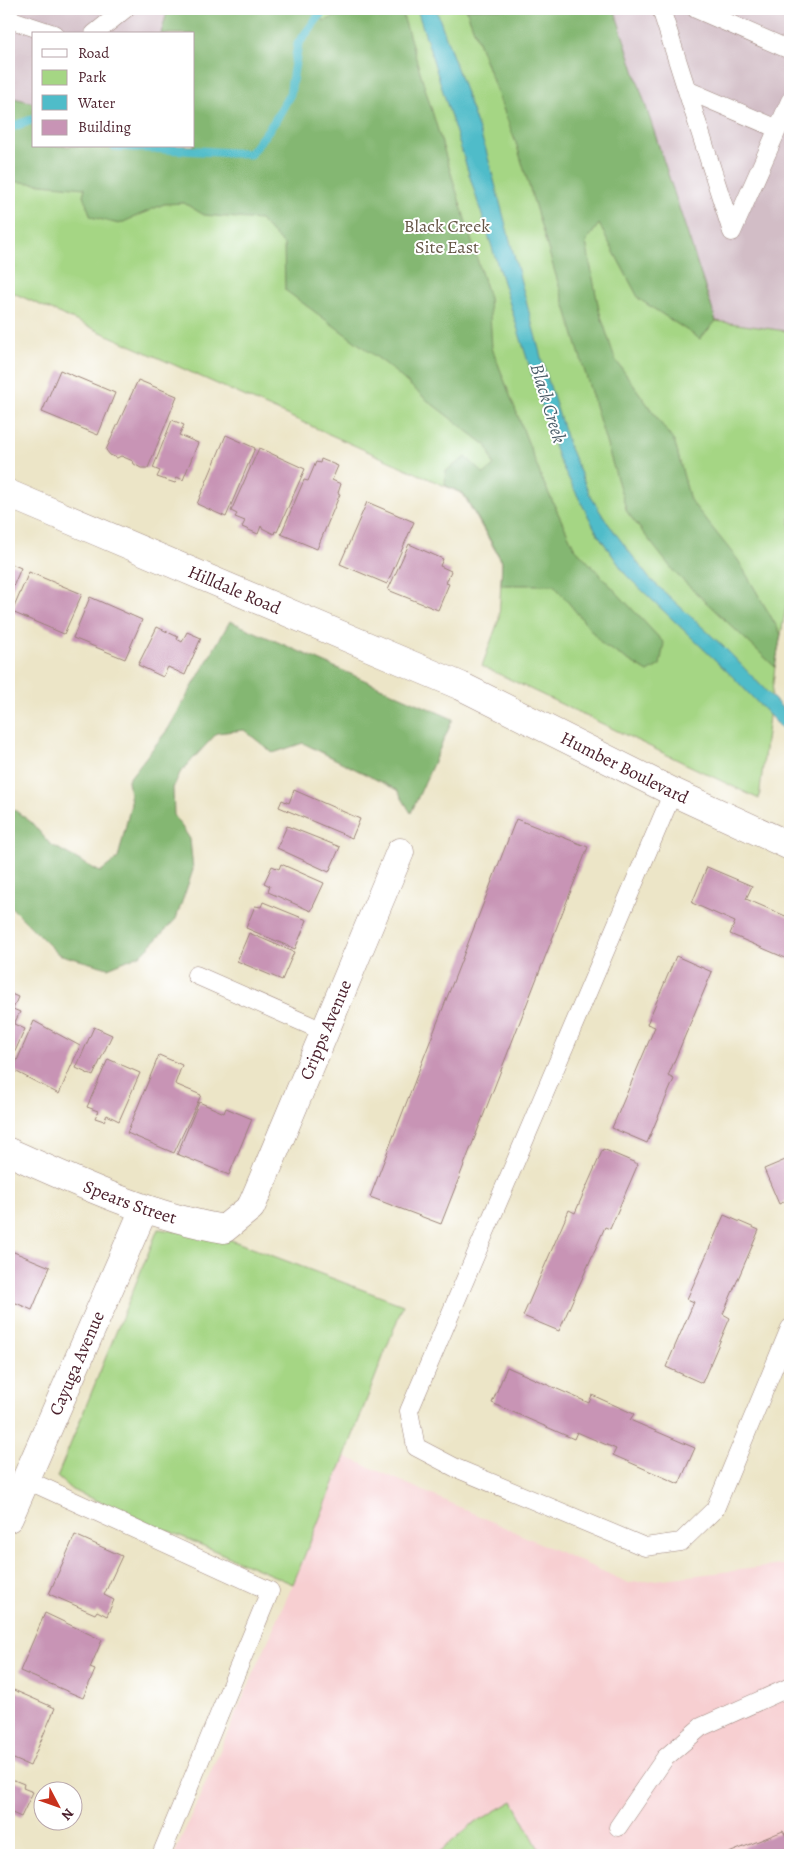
<svg xmlns="http://www.w3.org/2000/svg" width="799" height="1864" viewBox="0 0 799 1864" font-family="Alegreya,serif">
	<rect width="100%" height="100%" fill="#fff"/>
	<filter id="ink" filterUnits="userSpaceOnUse"><feTurbulence type="fractalNoise" baseFrequency=".02" numOctaves="2"/><feDisplacementMap in="SourceGraphic" scale="10" xChannelSelector="R" yChannelSelector="G"/><feConvolveMatrix kernelMatrix="1 2 1 2 8 2 1 2 1" color-interpolation-filters="sRGB"/></filter>
	<filter id="wash" filterUnits="userSpaceOnUse"><feTurbulence type="fractalNoise" baseFrequency=".0096" numOctaves="4" result="noise"/><feDisplacementMap in="SourceGraphic" scale="20" xChannelSelector="R" yChannelSelector="G"/><feGaussianBlur stdDeviation="1.12" result="paint"/><feColorMatrix in="noise" values="0 0 0 0 0 0 0 0 0 0 0 0 0 0 0 0 0 1.4 0 .05"/><feComposite in="paint" operator="in"/></filter>
	<g filter="url(#wash)">
		<rect width="100%" height="100%" fill="#ece5c7"/>
		<path fill="#f7cfd1" d="M345,1456L629,1583L790,1564V1855H174L293,1584Z"/>
		<path fill="#d2bdc6" d="M9,9H168L161,34H34V103L9,97Z
			M614,9H790V334L716,321Z"/>
		<path fill="#a5d684" stroke="#787a58" d="M168,9H614L716,321L786,331L790,334V585L775,667L759,799L482,666L499,619L502,562L463,494L9,291V97L34,103V146H194V34H161Z
			M158,1229L223,1237L403,1305L345,1456L293,1584L72,1490L57,1477Z
			M513,1801L542,1855H436L471,1825Z"/>
		<path fill="#84b772" stroke="#676b4e" d="M168,9H319L324,21L344,13L347,9H401L489,298L492,348L542,479L574,547L664,643L660,665L648,672L603,645L554,585H501L502,561L464,494L445,485L446,471L466,457L484,474L494,466L487,446L428,401L386,364L285,290L284,245L260,220L204,215L184,203L164,204L119,224L91,217L83,195L85,188L9,181V97L34,103V146H194V34H161Z
			M466,9H614L716,321L700,339L639,299L599,224L586,242L599,310L615,359L675,443L690,500L738,560L781,634L775,667L675,573L627,512L517,146Z
			M230,621L453,719L411,813L397,790L303,743L273,753L244,730L217,733L180,773L173,788L174,815L190,839L193,870L176,919L142,954L108,968L58,954L9,905V806L31,822L50,844L100,872L118,858L131,804L128,780L168,729Z"/>
		<path fill="#4fbcc9" stroke="#4c6e7a" d="M417,9H436L486,150L542,361L569,446L590,495L604,518L649,578L726,649L790,716V737L734,678L626,575L597,533L559,460Z"/>
		<g fill="none" stroke-linecap="round" stroke-linejoin="round">
			<path stroke="#4fbcc9" stroke-width="9" d="M9,128L34,119
				M114,146L250,154L275,121L290,94L298,44L324,9"/>
		</g>
		<g id="blocks">
			<path fill="#c894b5" d="M60,370L115,393L98,435L42,412Z
				M138,380L177,396L148,468H141L134,464L133,461L121,456L117,458L110,455L106,450Z
				M172,420L184,425L179,435L198,443L183,480L177,477L175,483L157,477L160,471L153,468Z
				M226,435L255,448L226,517L197,504Z
				M259,448L305,469L277,532L275,531L274,534L262,528L261,526L258,534L242,527L245,521L235,517L237,514L231,511Z
				M321,459L338,466L332,480L341,484L338,493L340,494L317,549L281,534L304,480L308,481L316,462L320,463Z
				M367,502L414,522L387,584L340,564Z
				M409,544L443,559L440,566L451,571L446,583L449,584L438,610L388,590Z
				M9,563L21,568L9,596Z
				M29,572L82,594L64,634L12,612Z
				M90,597L142,620L125,659L73,638Z
				M157,627L178,637L177,639L182,642L187,632L201,638L185,675L168,667L163,677L138,665Z
				M294,790L360,819L352,838L279,807L282,800L289,803Z
				M516,819L588,847L441,1224L370,1197Z
				M287,826L340,847L329,872L277,848Z
				M281,864L324,883L311,911L268,892L270,886L264,883L272,866L279,869Z
				M707,867L752,886L746,899L790,918V960L730,934L735,922L692,903Z
				M263,902L307,920L295,949L246,928L255,906L261,907Z
				M249,933L294,952L282,980L237,961Z
				M676,956L712,972L668,1076L674,1079L647,1143L612,1128L655,1027L647,1024Z
				M9,993L18,997L13,1009L20,1012L14,1024L25,1029L9,1065Z
				M34,1021L80,1046L59,1094L13,1070Z
				M94,1027L112,1035L93,1076L76,1068Z
				M159,1055L182,1065L175,1084L201,1095L174,1153L127,1133Z
				M108,1059L140,1073L119,1121L107,1115L104,1121L95,1118L98,1111L87,1107Z
				M199,1102L224,1113L226,1108L252,1119L229,1175L177,1154Z
				M603,1149L638,1164L610,1229L605,1227L559,1331L523,1316L569,1210L575,1213Z
				M790,1158V1199L779,1204L764,1169Z
				M724,1215L759,1230L723,1314L730,1318L702,1383L666,1367L694,1302L687,1299Z
				M9,1250L50,1267L32,1310L9,1300Z
				M507,1367L589,1403L592,1395L634,1414L630,1420L695,1448L679,1484L613,1455L616,1449L577,1432L574,1439L492,1403Z
				M75,1535L122,1556L104,1595L114,1600L107,1616L97,1611L95,1614L49,1594Z
				M45,1613L102,1640L90,1668L95,1670L83,1698L20,1671Z
				M9,1688L55,1708L30,1766L9,1757Z
				M9,1778L24,1784L23,1788L33,1792L21,1817L12,1813L9,1819Z
				M783,1831L790,1843V1855H724Z"/>
		</g>
	</g>
	<g filter="url(#ink)">
		<use href="#blocks" fill-opacity="0" stroke="#9b8279" stroke-width="1"/>
		<g fill="none" stroke-linecap="round" stroke-linejoin="round">
			<g stroke="#9b8279" stroke-width="19">
				<path id="lane" d="M661,9L732,232L790,101
					M696,9L790,50
					M9,19L54,34
					M94,34L125,9
					M687,90L778,129
					M673,792L409,1411L416,1447L456,1468L645,1547L681,1542L715,1509L790,1328
					M196,975L325,1032
					M25,1479L270,1591L161,1855
					M618,1827L665,1758L701,1727L790,1687"/>
			</g>
			<g stroke="#9b8279" stroke-width="29">
				<g id="street">
					<path id="s1" d="M9,494L461,686L673,792L790,846"/>
					<path id="s2" d="M9,1152C79,1183 148,1216 224,1229L251,1207L258,1191L400,852"/>
					<path id="s3" d="M9,1518L144,1209"/>
				</g>
			</g>
			<use href="#lane" stroke="#fff" stroke-width="18"/>
			<use href="#street" stroke="#fff" stroke-width="28"/>
		</g>
	</g>
	<g text-anchor="middle" stroke-width="4" stroke-linejoin="round" paint-order="stroke">
		<g font-size="18" fill="#655646" stroke="#fff">
			<text x="447" y="232">Black Creek<tspan x="447" dy="21">Site East</tspan></text>
		</g>
		<g font-size="18" fill="#4a1f2b" stroke="#fff">
			<text dy="6" stroke="none"><textPath href="#s1" startOffset="245">Hilldale Road</textPath></text>
			<text dy="6" stroke="none"><textPath href="#s1" startOffset="674">Humber Boulevard</textPath></text>
			<text dy="6" stroke="none"><textPath href="#s2" startOffset="456">Cripps Avenue</textPath></text>
			<text dy="6" stroke="none"><textPath href="#s2" startOffset="131">Spears Street</textPath></text>
			<text dy="6" stroke="none"><textPath href="#s3" startOffset="169">Cayuga Avenue</textPath></text>
		</g>
		<g font-size="19" font-style="italic" fill="#4c5e6a" stroke="#fff">
			<text transform="translate(549 403) rotate(73)" y="7">Black Creek</text>
		</g>
	</g>
	<rect width="799" height="1864" fill="none" stroke="#fff" stroke-width="30"/>
	<rect x="32" y="32" width="162" height="115" fill="#ffffff" stroke="#b7a5aa"/>
	<rect x="42" y="49" width="25" height="8" fill="#ffffff" stroke="#b7a5aa"/>
	<text x="78" y="58" font-size="15" fill="#4a1f2b">Road</text>
	<rect x="42" y="70" width="25" height="15" fill="#a5d684" stroke="#b7a5aa"/>
	<text x="78" y="82" font-size="15" fill="#4a1f2b">Park</text>
	<rect x="42" y="95" width="25" height="15" fill="#4fbcc9" stroke="#b7a5aa"/>
	<text x="78" y="108" font-size="15" fill="#4a1f2b">Water</text>
	<rect x="42" y="120" width="25" height="15" fill="#c894b5" stroke="#b7a5aa"/>
	<text x="78" y="132" font-size="15" fill="#4a1f2b">Building</text>
	<g transform="translate(58 1806) rotate(131)"><circle r="24" fill="#ffffff" stroke="#b7a5aa"/>
	<path d="M0-4L9 19L0 12L-9 19Z" fill="#c8321e"/>
	<text y="-8" font-size="14" font-weight="bold" text-anchor="middle" fill="#4a1f2b">N</text>
	</g>
</svg>
